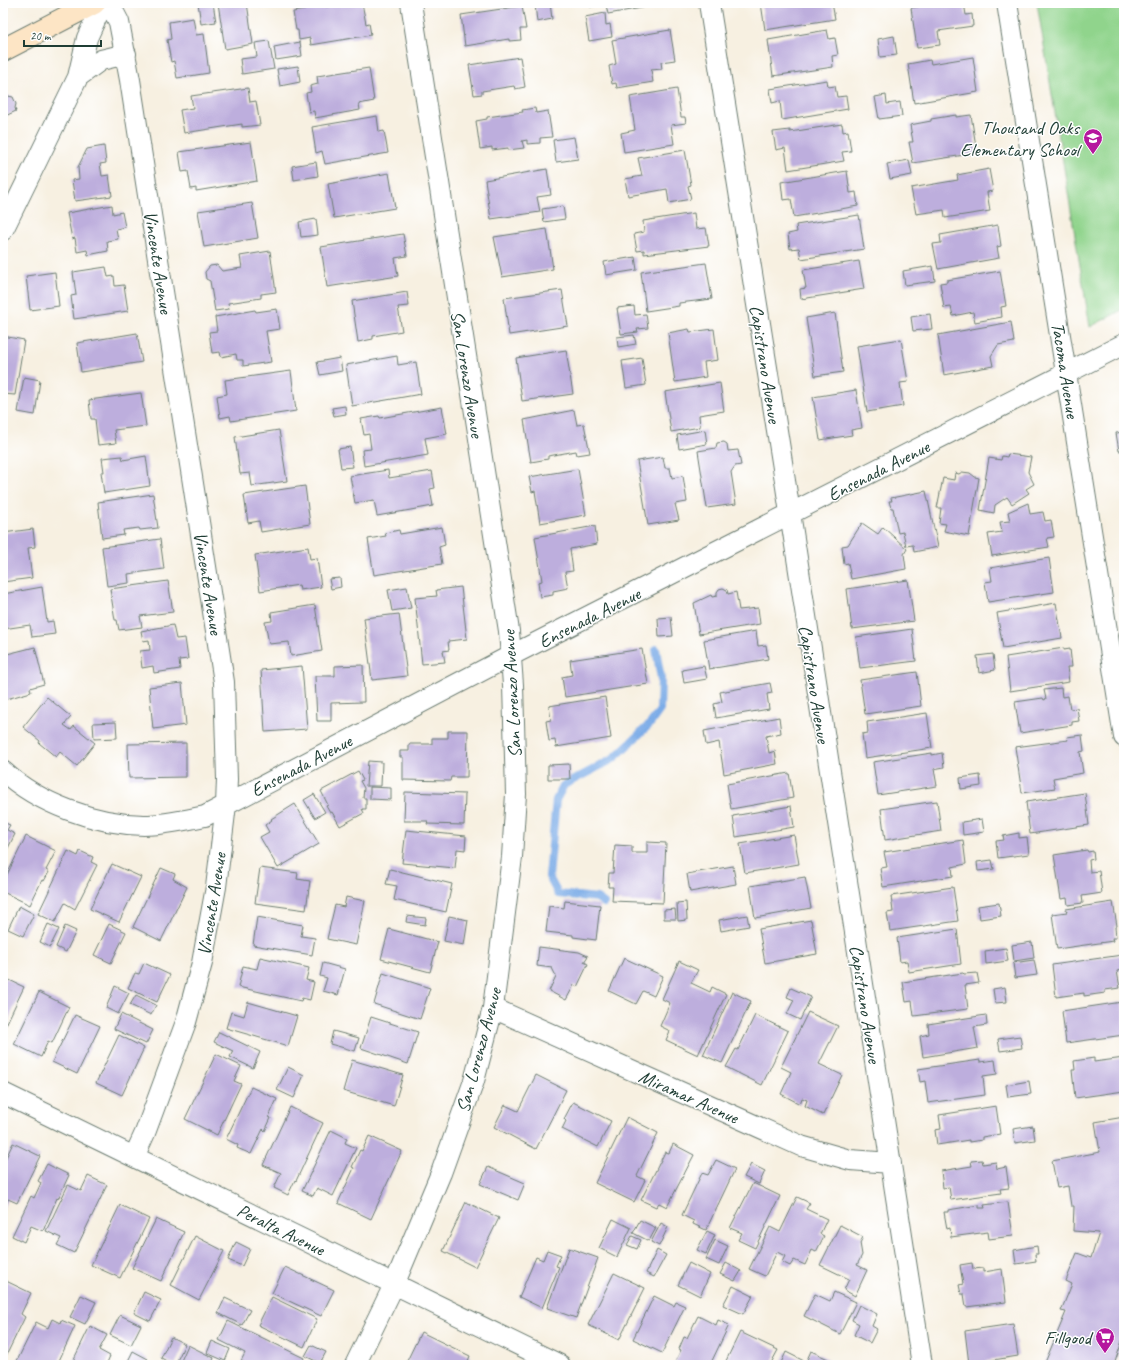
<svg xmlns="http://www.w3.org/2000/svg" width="1127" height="1368" viewBox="0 0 1127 1368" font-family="Caveat,sans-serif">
	<rect width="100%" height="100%" fill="#fff"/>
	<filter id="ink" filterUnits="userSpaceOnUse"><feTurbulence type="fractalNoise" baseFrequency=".025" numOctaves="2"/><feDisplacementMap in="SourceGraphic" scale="8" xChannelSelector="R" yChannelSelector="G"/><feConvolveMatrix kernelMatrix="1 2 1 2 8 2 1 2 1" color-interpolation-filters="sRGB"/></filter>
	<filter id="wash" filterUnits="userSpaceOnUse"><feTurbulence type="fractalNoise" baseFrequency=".012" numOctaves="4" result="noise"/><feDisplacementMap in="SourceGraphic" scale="16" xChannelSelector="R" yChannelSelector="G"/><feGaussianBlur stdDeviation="0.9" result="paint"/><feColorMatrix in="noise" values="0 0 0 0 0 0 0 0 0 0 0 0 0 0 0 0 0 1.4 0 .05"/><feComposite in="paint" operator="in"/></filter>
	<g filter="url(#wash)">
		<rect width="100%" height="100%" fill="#f7f0e1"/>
		<path fill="#90d48c" stroke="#588860" d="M1037,3H1124V309L1090,327Z"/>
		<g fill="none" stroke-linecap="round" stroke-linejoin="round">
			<path stroke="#7cace7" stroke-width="8" d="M604,903L597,898L558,894L549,877L556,800L564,785L613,759L650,724L660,710L661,679L656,649"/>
		</g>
		<g id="blocks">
			<path fill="#bdaedd" d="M198,3H213L216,22L201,24Z
				M218,3H247L253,44L225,49Z
				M326,3V7L349,3H362L366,24L369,23L371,35L311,45L310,38L299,40L298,30H296L293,12L305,10V7Z
				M539,3H550L552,19L537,22L535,4Z
				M589,3H663L664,4L608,14L606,5L590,7Z
				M761,3H832L835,19L765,30Z
				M939,3H964L966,15L972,14L973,26L938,31L940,45L917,48L911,8Z
				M522,6L526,29H520L521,40L509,41V39L465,46L461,15Z
				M605,13L606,25L610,24L612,37L589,41L585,17Z
				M193,18L196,35L204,34L209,73L177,78L174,61L171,62L167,40L171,39L169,22Z
				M670,30L675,60L661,62L662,69L651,70L653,82L617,88L616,83L612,84L609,66L616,64L612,40Z
				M827,30L829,39L835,38L838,55L832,56L833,67L773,76L768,40Z
				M894,36L897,55L880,57L878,39Z
				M269,41L274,69L242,74L240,59L257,57L255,43Z
				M300,42L302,56L276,60L274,47Z
				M520,57L525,87L515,89L514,86L482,91V94L474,95L469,65Z
				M973,57L978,92L914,103L908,64L930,60L931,64Z
				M298,66L300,82L280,86L277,69Z
				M369,68L374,101L359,104L360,110L315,118L314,111L309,112L306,93L311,92L310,86L318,84L317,76Z
				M827,80L828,87L835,86L837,97L846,96L848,109L782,120L780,101L772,103L770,89Z
				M248,88L250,102L256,101L260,125L242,127V124L184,133L180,110L193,108L191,96Z
				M677,89L681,117H685L686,123L671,125L674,144L624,152L621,133L635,130L630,97Z
				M7,93L8,96L13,97L16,104L15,108L16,111L3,117V95Z
				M886,95L887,104L900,102L902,116L879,119L875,97Z
				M535,108L536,113L548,111L552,137L540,138V143L527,144V140L522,141L524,148L508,150V148L492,150V147L480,149L476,121L487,119V117L523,112L522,110Z
				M956,115V117L971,115L977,153L913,163L909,142H913L910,125L931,121V119Z
				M377,116L379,132L384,131L388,153L325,164L322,151L316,153L312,127Z
				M842,124L843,132L848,131L851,151L842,152L844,161L788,170L785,148L776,150L773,132L790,130V132Z
				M574,137L578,159L556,162L553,140Z
				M251,142L257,181L196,191V188L191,189L188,171L182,172L179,152Z
				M104,146L106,163L100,164L102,176L109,175L112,196L75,201L72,180L79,179L78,167L87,149Z
				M685,150L691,185L688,186L691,199L669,203L667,189L628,196L625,179L642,176L638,158Z
				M909,160L912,175L890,179L887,164Z
				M316,162L318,176L294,180L292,166Z
				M547,169L551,195L537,197L540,212L491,219L485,180Z
				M989,169L993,191L987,192L990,211L945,218L944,210L916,214L911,188L958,180L957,175Z
				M847,171L850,193L856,192L858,206L794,217L791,199L783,200L781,182Z
				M389,173L395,208L334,218L328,184Z
				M252,203L258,238L204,247L198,211Z
				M112,205L113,214L122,212L125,227L116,229L118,239L107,241L108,251L88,255L87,250L77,252L75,238L72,239L67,213Z
				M563,206L565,219L544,222L542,209Z
				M694,213L696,229L706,228L709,246L644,254V250L637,251L634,234L644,232L643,221Z
				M859,215L864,249L801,259L799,248L790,249L788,234L797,232L796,225Z
				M316,219L318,235L301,237L299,222Z
				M998,225L1001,246L997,247L999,258L938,269L933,244L941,243L940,235Z
				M547,229L553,269L502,277L494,237Z
				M403,234L407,256L395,258L398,276L327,287L321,247Z
				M270,251L276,292L261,294V298L228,303L229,309L215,311L210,281L206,279L205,272L210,266L217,265L222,271L242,268L240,256Z
				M635,257L637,270L606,275L604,262Z
				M859,261L864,289L801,299L800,289L806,288L803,270Z
				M706,263L712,299L679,303V306L646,311L641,272Z
				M933,266L935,281L905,285L903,271Z
				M106,267L108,277L114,276L115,286L124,285L128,311L74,319L71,296L76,295L73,272Z
				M1000,271L1006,306L1001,307L1002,317L975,322L973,312L953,316L951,307L944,308L940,283L947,282V280Z
				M55,272L59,306L30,310L26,276Z
				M562,290L568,326L509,335L504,298Z
				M407,292L409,306L398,307L402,331L373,336V339L358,342L352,301Z
				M634,306L635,315L646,314L648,328L637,329L638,332L621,334L617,308Z
				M277,309L280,329L266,331L271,362L243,366V360H237L236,354L221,357L220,352L212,353L209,332L217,331L215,317L255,310L256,312Z
				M835,313L843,372L815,376L806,318Z
				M930,314L932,329L913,331L911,317Z
				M1011,322L1014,342L998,345L991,356L993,366L944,375L938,335Z
				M689,329L690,332L714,329L718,360L704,362L706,377L675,382L668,333Z
				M137,333L142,362L81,372L77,343Z
				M634,335L636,344L618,347L617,337Z
				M3,336L24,340L15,395L3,394Z
				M901,339L908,382L900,383L903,406L867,412L857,346Z
				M566,350L573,394L522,401L516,358Z
				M397,356L398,365L416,362L421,394L352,406L346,365Z
				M340,358L342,371L320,375L317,362Z
				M642,358L646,385L626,388L622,361Z
				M291,371L296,411L231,421L230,416L220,418L217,396L227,394L225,380Z
				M24,377L40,380L35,415L18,412Z
				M720,383L724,411L699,415L700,427L671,432L665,392Z
				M856,390L862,428L851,430L852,435L820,440L813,397Z
				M141,393L146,426L114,430L116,443L98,445L95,419H91L89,400Z
				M345,406L346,414L334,416L332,408Z
				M442,407L447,434L425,438L428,455L364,466L362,450L371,449L369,434L364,435L361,419L379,416L380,418Z
				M574,410L577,425L584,424L590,453L577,455L576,451L548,456V459L531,462L524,420Z
				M279,430L287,481L252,486L250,473L240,474L235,437Z
				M705,430L707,444L679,449L677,435Z
				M1124,432V450L1119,451L1116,433Z
				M724,442L727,444L728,451L738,450L741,465L735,466L731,472L736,504L707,508L698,451L716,448L717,443Z
				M350,447L353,467L341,468L338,449Z
				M1008,454L1031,457L1028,472L1034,484L1026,489L1029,493L1012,504L1007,497L995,505L994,513L980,510L989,458L1001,460L1002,456L1007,457Z
				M122,456L123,460L146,456L150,486L104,493L101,472H104L102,458Z
				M663,457L665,468H670L672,478L683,476L687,502L675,504L679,520L648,525L637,461Z
				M578,469L586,515L540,523L535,491L532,492L529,477Z
				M388,470L389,478L432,471L435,488L430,489L433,506L377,516L374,500L355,503L350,476Z
				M962,472L970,473L975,477L979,478L969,536L944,531L946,524L939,523L941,508H937L943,478L954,480L955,473L959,474Z
				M305,486L310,524L261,532L259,521L248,523L244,495Z
				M926,491L938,547L914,552L913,545L906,546L903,532L898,533L893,508H891L889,501H892L891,498Z
				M153,494L158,528L140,530L139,528L123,530L124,535L102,538L98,502Z
				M1028,503L1030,514L1043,512L1045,521L1051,520L1054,537L1047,538L1049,547L992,556L988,534L1002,532L1000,522L1010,521L1008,512Z
				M862,523L878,534L883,527L907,549L904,554L906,569L851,579L848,563L844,564L842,546L848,545Z
				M595,526L597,544L570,549L573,571L565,572L568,588L553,591V595L540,597L538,582L542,581L535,537Z
				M442,527L445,545L439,547L442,564L374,575L368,539L386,536L385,533L399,530L400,534Z
				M33,529L35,547L28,548L32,578L3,582V533Z
				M160,539L164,569L128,574L129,583L107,586L102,547Z
				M308,547L310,559L317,558L321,587L300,590L299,585L260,591L255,555Z
				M1049,558L1054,592L988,602L985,582L992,581L990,568Z
				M340,578L341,587L331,589L329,579Z
				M908,580L914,621L852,629L847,589Z
				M168,581L173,612L140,616L142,627L119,630L117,620H115L110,589Z
				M42,587L47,622L53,621L55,634L32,637L30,625L3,629V594Z
				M407,587L411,608L392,611L388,590Z
				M461,587L467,639L448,641L449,650L443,651L445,662L422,664L415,598L437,596L436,590Z
				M723,588L727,590L728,594L736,592L739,610L758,608L760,624L699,634L694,603L711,595L712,597L717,596V592L719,589Z
				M1056,603L1062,638L1003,648L997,613Z
				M315,605L322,651L291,656L289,642L269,644L265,622L272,621L271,612Z
				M399,614L407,676L372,680L364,618Z
				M671,617L673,636L659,637L658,618Z
				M173,625L176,639L185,638L188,659L179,660L180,669L154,673L153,666L142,668L140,651L150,650L149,640L143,641L141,631Z
				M912,629L916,661L860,668L856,637Z
				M756,631L758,646L766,645L768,659L709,669L704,640Z
				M35,647L44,684L30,688L31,692L3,700V655Z
				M1064,648V650L1070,649L1072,667H1067L1069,682L1010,691L1006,657Z
				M642,649L648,684L565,697L562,677L572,675L570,660Z
				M993,654L995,670L979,673L977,656Z
				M363,665L364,702L331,703V721H317L315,676H335V666Z
				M302,666L307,729L265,732L261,670Z
				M704,666L707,679L684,683L682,670Z
				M917,672L921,706L865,714L860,680Z
				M182,683L186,725L153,729L149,687Z
				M770,683L772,693L767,694L769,709L716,718L714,704L722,702L720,692Z
				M1061,688L1062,697L1068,696L1070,709L1077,708L1079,721L1072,722V725L1020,733L1015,702L1043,698L1044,700L1046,699L1044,690Z
				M47,697L71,717L64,725L71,730L74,726L95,743L77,766L60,752L56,757L39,743L40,741L23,727Z
				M605,697L611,738L556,747L555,740L549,741L546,721L551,720L549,706Z
				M927,713L932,748L865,758L862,734L868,733L867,722Z
				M779,717L781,733L766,736L769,753L775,751L777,764L724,774L719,742L706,745L704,731Z
				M116,722L117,738L94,739L93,723Z
				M448,731H468L467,777H451L450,781L403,780V757H400V751H409V744H432V738H448Z
				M1082,735L1084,751L1080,752L1083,773L1053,778L1055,788L1022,793L1015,747L1068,740L1067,737Z
				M186,743V777L129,778L128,744Z
				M932,753V755L942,753L944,767L934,769L937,786L878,795L873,762Z
				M368,761L382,762L381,786H366Z
				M569,764L570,779H548V765Z
				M358,771L363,780L360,781L364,788L363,798H366V809H362L364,813L340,826L332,812L330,813L326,806L328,805L321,791Z
				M789,773L793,798L731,809L727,784Z
				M980,775L981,786L961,789L960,778Z
				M370,787L391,788V800L370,799Z
				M405,792L465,794L464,825L427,824L428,821H404Z
				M1085,793L1089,825L1030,834L1026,802Z
				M314,794L325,812L315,818L304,800Z
				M937,801L941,831L885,840L881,809Z
				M295,804L319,844L278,868L260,837L269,832L265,825L272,820L271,819Z
				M791,806L794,827L736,837L733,816Z
				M982,819L984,832L963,835L962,822Z
				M3,822L10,825L7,830L15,834L3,858Z
				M406,830L466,836L465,850L457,849L455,868L402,863Z
				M1019,833V838L1027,837L1029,854L998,858L996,841L1004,840L1003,836Z
				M794,835L799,864L745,873L740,844Z
				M26,836L56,851L46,870L49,872L44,881L42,880L30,905L3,892V883Z
				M963,840L966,864L952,867L953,876L883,887L880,868L887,867L884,852Z
				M647,842L666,843L663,903L612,901L613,887H608L609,873H613L615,845L632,846V853H647Z
				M1087,850L1088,852L1093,851L1094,859L1089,860L1090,872L1099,871L1102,893L1082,896L1083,903L1068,905L1067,898L1061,899L1054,855Z
				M68,851L78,856L80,851L93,857L91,862L97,865L75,909L65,903L55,922L38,914Z
				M992,860L994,869L978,871L977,862Z
				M112,864L141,877L119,922L90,909Z
				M733,866L736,884L690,892L687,874Z
				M161,868L175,874L173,879L187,887L161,941L133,927Z
				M260,868L298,873L297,879L310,881L306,910L255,903Z
				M390,869L452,884L446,912L394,900L397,886L386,884Z
				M805,877L811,908L755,918L750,886Z
				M953,887L958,921L890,931L887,913L893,912L891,896Z
				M346,897L365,901L356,945L327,939L335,905L344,907Z
				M565,901L600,905L596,940L573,937V935L546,932L549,906L564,908Z
				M686,902L687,920L678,921L677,903Z
				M1113,902L1117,926L1115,927L1116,938H1112L1113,941L1057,949L1052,914L1067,912L1066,909Z
				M999,903L1001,916L980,919L978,906Z
				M19,906L34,914L23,936L8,929Z
				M675,909L676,919H664V910Z
				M747,915L749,926L721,931L719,920Z
				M407,916L426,918L425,925L406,922Z
				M449,916L468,920L464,945L444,941Z
				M257,917L303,925L301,936L315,938L312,955L253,945Z
				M811,920L817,954L765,963L759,929Z
				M48,924L59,929L50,947L40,942Z
				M109,924L126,932L111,963L94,955Z
				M65,926L76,931L66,952L56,947Z
				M389,929L438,942L430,972L381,959Z
				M957,929L961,964L909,972L907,961L900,962L897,938Z
				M1032,942L1034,958L1014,961L1012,945Z
				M539,947L579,952L588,956L584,962L588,964L577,987L574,985L566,1000L549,991L556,976L552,968L537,966Z
				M1006,948L1008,961L986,964L985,951Z
				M1122,955L1124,970L1117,971L1120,988L1105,990V993L1084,996V993L1056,997L1052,965Z
				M260,957L309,968L306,980L314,982L310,1000L302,998L301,1001L238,987L243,966L257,969Z
				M624,958L663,976L654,996L643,991L636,1004L609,991Z
				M1034,960L1037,975L1015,978L1013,963Z
				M679,961L698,970L691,983L710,992L712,987L726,994L698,1055L666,1040L670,1031L660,1026L670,1003L662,999Z
				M144,963L170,975L157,1002L128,988L135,973L139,974Z
				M323,963L345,969L338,995L323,991L327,978L320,976Z
				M383,973L430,988L420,1019L374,1004Z
				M963,973L964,974L977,973L979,983L965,985L968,1009L914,1016L912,1001L906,1002L903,982Z
				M3,977L24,987L3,1031Z
				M115,986L129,993L118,1014L106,1008Z
				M1005,987L1007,1002L995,1003L993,989Z
				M791,988L811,997L800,1020L787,1014L794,1000L787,997Z
				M39,992L69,1007L52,1043L48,1041L41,1057L14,1044Z
				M732,992L751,1001L722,1063L703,1055Z
				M136,995L156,1005L151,1015L130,1005Z
				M248,1002L297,1016L288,1046L226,1028L231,1012L244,1016Z
				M1122,1002L1123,1011L1124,1010V1035L1066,1043L1062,1011Z
				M808,1012L838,1026L819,1064L842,1075L823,1115L805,1106L807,1100L802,1098L800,1104L781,1094L791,1072L781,1067Z
				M121,1014L153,1030L146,1044L114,1029Z
				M75,1015L100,1026L77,1074L52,1062Z
				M755,1015L788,1031L762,1085L726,1067L736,1049L738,1050Z
				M986,1015L987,1025L974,1027L978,1048L923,1057L920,1036L929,1034L928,1024Z
				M371,1017L418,1032L408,1064L361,1048Z
				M333,1031L359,1038L355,1051L330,1044Z
				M219,1032L260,1052L253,1068L230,1057L233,1051L214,1042Z
				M119,1035L144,1048L122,1095L96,1083Z
				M1020,1036L1022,1048L1000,1051L998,1039Z
				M216,1054L241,1066L234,1081L241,1084L217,1135L185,1119Z
				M1094,1058V1062L1124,1058V1091L1075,1098L1072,1070H1075L1074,1061Z
				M352,1060L403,1075L394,1106L343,1091Z
				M980,1060V1062L995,1060L997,1074L983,1076L985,1095L928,1103L925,1081L920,1082L918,1069Z
				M288,1067L304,1075L294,1098L277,1090Z
				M536,1075L566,1090L536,1149L494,1127L505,1105L518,1111Z
				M1029,1081L1031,1094L1008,1097L1006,1085Z
				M251,1087L277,1099L269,1117L271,1118L265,1131L263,1129L251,1154L237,1148L238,1145L226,1139Z
				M573,1102L611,1121L598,1147L562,1129L566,1121L564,1119Z
				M996,1106L1000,1134L982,1137V1140L969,1142V1140L937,1145L935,1130L941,1129L939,1115Z
				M290,1107L323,1123L296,1181L295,1180L288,1195L274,1188L281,1173L263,1165Z
				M627,1117L658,1133L637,1176L645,1180L634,1202L595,1183Z
				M1124,1117V1335L1114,1365H1044L1066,1312L1061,1311L1072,1284L1066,1281L1077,1253L1091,1258L1099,1233L1073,1231L1074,1206H1071L1068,1186L1057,1188L1052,1161L1100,1152L1095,1122Z
				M1033,1126L1035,1140L1015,1143L1013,1129Z
				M331,1130L347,1138L345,1143L356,1148L333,1196L317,1188L313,1196L302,1191Z
				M369,1136L402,1151L371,1219L338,1203L354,1168L352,1167L360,1150L362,1151Z
				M13,1143L40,1156L17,1203L8,1199L3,1211V1164Z
				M673,1144L694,1155L667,1207L659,1203L656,1207L641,1200L665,1152L669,1153Z
				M716,1160L735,1169L706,1230L693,1224L694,1221L682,1215L702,1173L708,1175Z
				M982,1160L983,1164L996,1162L997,1169L1006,1167L1009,1188L1000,1189L1001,1193L951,1200L949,1187L943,1188L941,1171L972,1166L971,1161Z
				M47,1164L69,1175L58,1199L57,1198L43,1231L31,1226L24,1242L12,1236L31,1196L34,1198L41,1183L38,1181Z
				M751,1164L765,1171L759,1184L744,1177Z
				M488,1167L525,1183L518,1200L480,1184Z
				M88,1176L107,1185L74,1253L57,1245L61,1238L46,1231L68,1185L81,1191Z
				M753,1183L780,1196L755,1248L738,1240L742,1233L730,1228Z
				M797,1197L810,1203L806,1209L827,1219L820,1234L824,1236L816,1252L812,1250L805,1265L794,1260L790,1266L782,1262L785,1256L777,1252L765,1276L749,1269L770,1227L780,1232Z
				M466,1202L499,1218L475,1267L443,1251Z
				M1008,1202L1013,1236L989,1239L988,1232L951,1237L950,1228L947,1229L944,1212H948V1210L979,1205V1208H985L984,1205Z
				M120,1205L149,1219L120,1278L91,1265Z
				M156,1219L184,1232L161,1281L132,1268Z
				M613,1219L631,1228L617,1257L599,1248Z
				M640,1220L656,1228L649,1241L633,1233Z
				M661,1223L668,1227L659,1246L651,1242Z
				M840,1225L863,1237L860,1243L862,1255L857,1265L867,1270L855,1296L844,1290L849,1279L820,1265Z
				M707,1231L715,1235L706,1254L697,1250Z
				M195,1236L224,1251L199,1300L171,1285Z
				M632,1236L641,1240L637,1249L627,1245Z
				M715,1240L728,1246L719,1265L706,1259Z
				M236,1242L250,1249L242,1266L228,1260Z
				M1037,1246L1038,1254H1035L1036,1261L1016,1264L1014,1250Z
				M569,1248L598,1258L576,1318L547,1308Z
				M547,1250L561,1255L556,1266L559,1267L542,1308L519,1297L536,1257L543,1260Z
				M657,1250L666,1255L654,1277L646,1273Z
				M689,1263L710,1274L700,1296L678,1285Z
				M726,1263L741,1271L735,1281L720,1274Z
				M972,1263L973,1269L984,1268V1272L1002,1269L1006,1302L966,1307L964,1294H961L959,1285L963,1284L960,1265Z
				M285,1267L334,1290L321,1316L272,1293Z
				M614,1273L645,1288L619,1340L588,1325Z
				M4,1280L31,1293L21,1314L25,1317L6,1356L3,1355Z
				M733,1286L753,1296L743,1314L723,1305Z
				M144,1292L161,1300L150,1321L134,1313Z
				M834,1292L856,1302L840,1334L804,1316L815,1294L830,1301Z
				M81,1295L96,1302L85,1324L70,1317Z
				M654,1296L674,1306L676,1302L685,1306L662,1353L633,1339Z
				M272,1297L317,1319L304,1347L258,1325Z
				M225,1298L250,1310L242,1325L218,1313Z
				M859,1305L877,1314L872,1326L877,1329L870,1343L854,1335L859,1324L852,1320Z
				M120,1315L141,1325L131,1345L110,1335Z
				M698,1316L716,1325L718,1320L729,1325L710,1365H682L675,1362L681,1350L679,1349L684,1337L687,1338Z
				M52,1319L60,1323L61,1320L75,1326L57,1365H15L36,1322L48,1328Z
				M228,1321L304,1358L301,1365H250L241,1361L245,1353L219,1340Z
				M1013,1324L1018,1356L969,1364L965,1331Z
				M90,1326L107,1335L99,1350L110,1356L106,1365H71Z
				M421,1332L470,1356L468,1361L477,1365H416L407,1361Z
				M740,1332L778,1350L770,1365H764L761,1363L760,1365H724Z
				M171,1337L185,1344L175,1365L161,1358Z
				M212,1341L230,1349L225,1361L207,1353Z
				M188,1345L214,1358L211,1365H184L180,1363Z
				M311,1345L326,1352L320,1363L305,1356Z
				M133,1351L148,1359L145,1365H126Z
				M811,1351L828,1359L825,1365H780L786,1352L806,1362Z"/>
		</g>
	</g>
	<g filter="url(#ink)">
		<use href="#blocks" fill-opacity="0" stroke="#6b7c71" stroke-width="1"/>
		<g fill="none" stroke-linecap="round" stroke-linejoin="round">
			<g stroke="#6b7c71" stroke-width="22">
				<path id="street" d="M109,3L119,22L130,80L224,682L227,779L226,805L216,887L202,963L186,1022L145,1133L134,1157
					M709,3L786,487L922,1365
					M1007,3L1124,737
					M78,77L101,60L126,54
					M3,230L78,77L87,38L103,3
					M3,771C39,804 95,824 144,825C164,825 185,820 205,816L510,656L1124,344
					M493,1008L801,1146L850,1160L891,1163
					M3,1093L560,1365
					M355,1365L394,1285L441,1173L474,1081L493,1008L512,857L516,794L513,685L509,631L411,3"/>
			</g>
			<g stroke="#6b7c71" stroke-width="24">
				<path id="secondary" d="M3,50L94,3"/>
			</g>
			<use href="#street" stroke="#fff" stroke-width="20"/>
			<use href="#secondary" stroke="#fde5c5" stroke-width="22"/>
		</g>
	</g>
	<defs>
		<g id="school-pin" transform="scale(1)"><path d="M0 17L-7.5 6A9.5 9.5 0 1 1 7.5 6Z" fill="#b5179e" stroke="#fff"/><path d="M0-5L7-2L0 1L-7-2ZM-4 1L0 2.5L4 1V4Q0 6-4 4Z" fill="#fff"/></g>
		<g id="supermarket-pin" transform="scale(1)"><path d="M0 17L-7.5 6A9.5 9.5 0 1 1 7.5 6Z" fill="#b5179e" stroke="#fff"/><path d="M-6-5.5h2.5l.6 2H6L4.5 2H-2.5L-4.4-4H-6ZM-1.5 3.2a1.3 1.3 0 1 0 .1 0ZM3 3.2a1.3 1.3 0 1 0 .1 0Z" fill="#fff"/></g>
	</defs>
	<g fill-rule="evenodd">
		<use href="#school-pin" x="1093" y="138"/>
		<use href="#supermarket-pin" x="1105" y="1337"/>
	</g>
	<g text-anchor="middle" stroke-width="3" stroke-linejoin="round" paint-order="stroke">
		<g font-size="19" fill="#1f3d34" stroke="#fff" text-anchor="end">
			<text x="1079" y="134">Thousand Oaks<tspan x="1079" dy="22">Elementary School</tspan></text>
			<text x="1091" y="1344">Fillgood</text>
		</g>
		<g font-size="19" fill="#1f3d34" stroke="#fff">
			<text transform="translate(159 262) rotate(81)" y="7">Vincente Avenue</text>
			<text transform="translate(766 364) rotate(81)" y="7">Capistrano Avenue</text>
			<text transform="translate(1066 370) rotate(81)" y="7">Tacoma Avenue</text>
			<text transform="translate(468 374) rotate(81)" y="7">San Lorenzo Avenue</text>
			<text transform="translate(878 470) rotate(-27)" y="7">Ensenada Avenue</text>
			<text transform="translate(209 583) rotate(81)" y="7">Vincente Avenue</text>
			<text transform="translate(589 617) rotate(-27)" y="7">Ensenada Avenue</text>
			<text transform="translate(815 684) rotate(81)" y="7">Capistrano Avenue</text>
			<text transform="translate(511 694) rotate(-93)" y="7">San Lorenzo Avenue</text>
			<text transform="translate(301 765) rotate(-28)" y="7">Ensenada Avenue</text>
			<text transform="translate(211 904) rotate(-81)" y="7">Vincente Avenue</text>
			<text transform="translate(866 1004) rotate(81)" y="7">Capistrano Avenue</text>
			<text transform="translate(478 1050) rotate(-75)" y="7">San Lorenzo Avenue</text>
			<text transform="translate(689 1096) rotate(24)" y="7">Miramar Avenue</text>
			<text transform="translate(281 1229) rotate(26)" y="7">Peralta Avenue</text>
		</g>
	</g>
	<rect width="1127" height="1368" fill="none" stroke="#fff" stroke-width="16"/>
	<path d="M24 40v6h77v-6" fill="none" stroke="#1f3d34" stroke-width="2"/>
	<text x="30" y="40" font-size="12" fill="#1f3d34" stroke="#ffffff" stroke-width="3" paint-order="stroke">20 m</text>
</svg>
